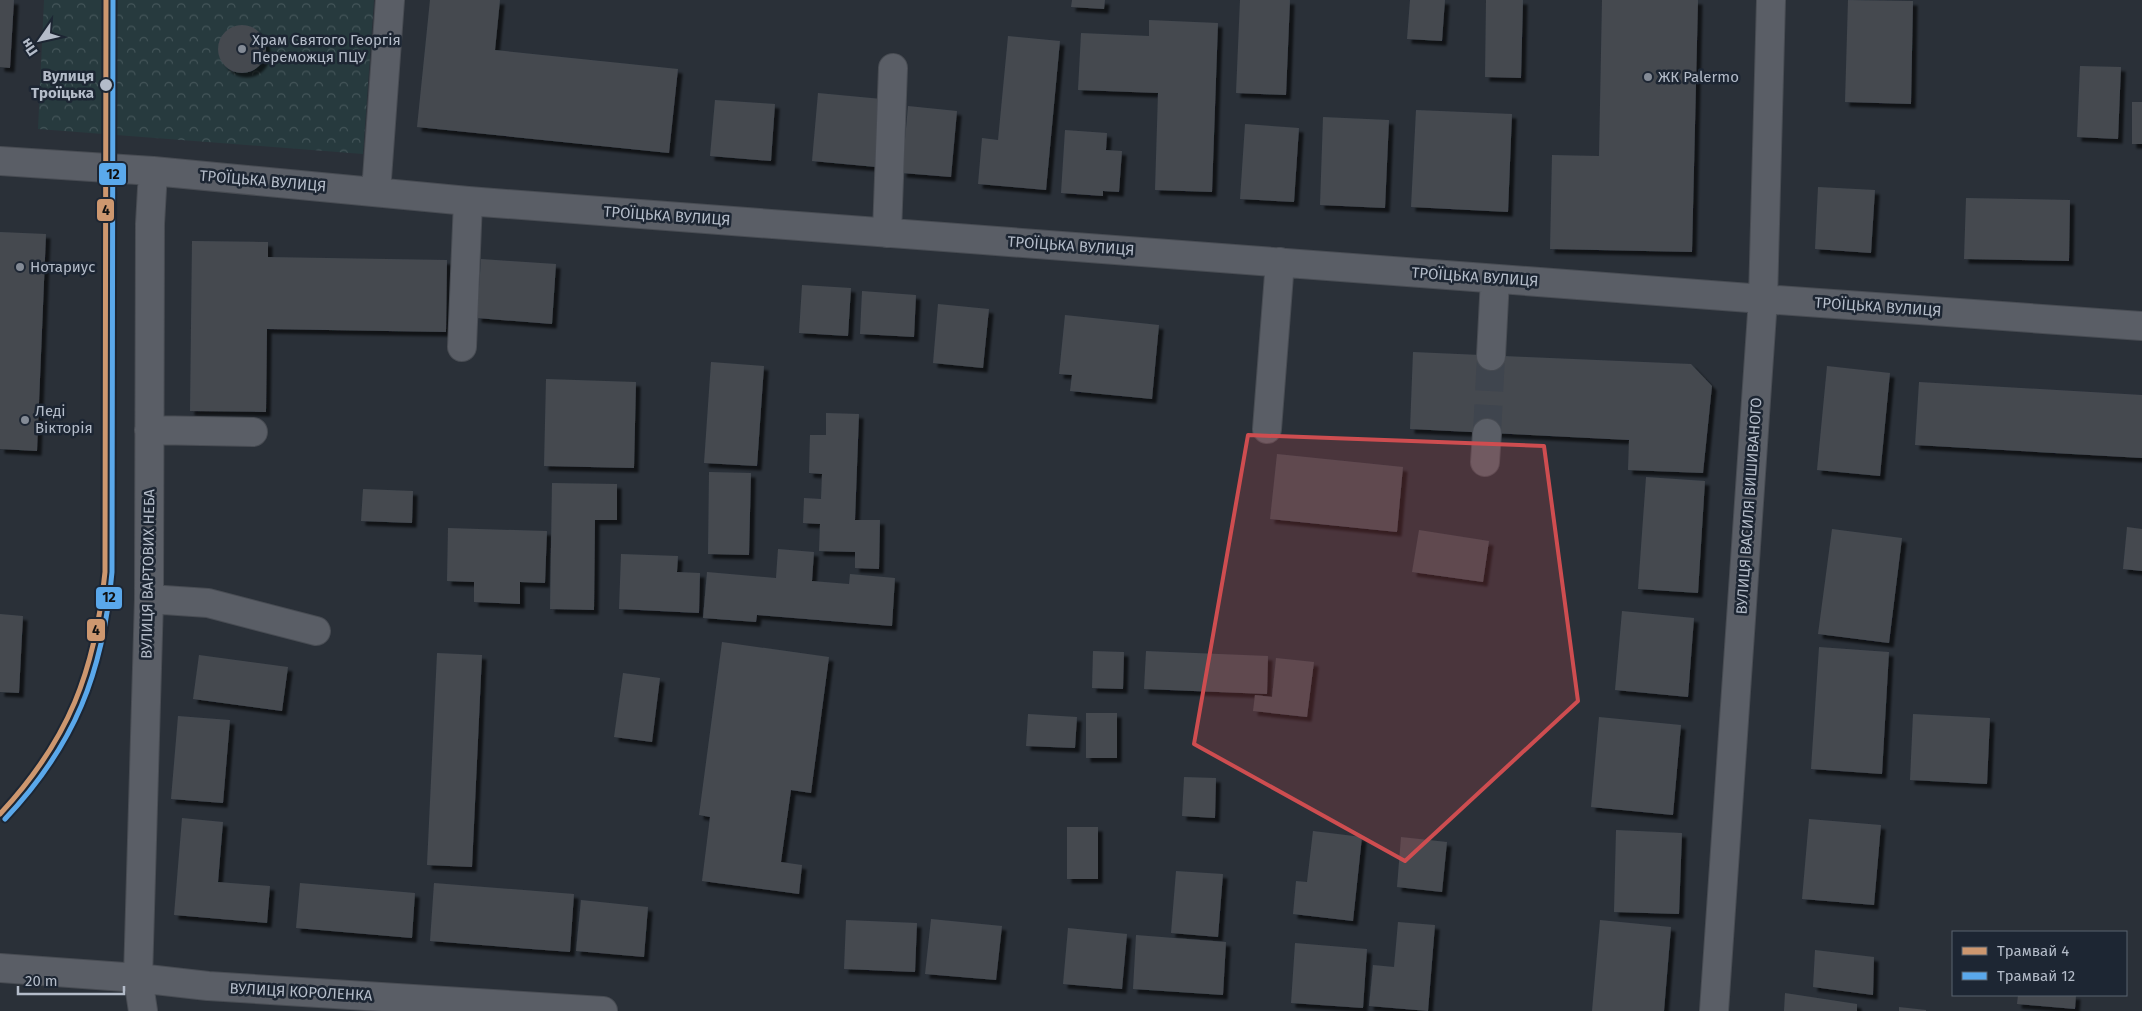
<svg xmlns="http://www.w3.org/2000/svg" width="2142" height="1011" viewBox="0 0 2142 1011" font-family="'Fira Sans',sans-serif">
	<defs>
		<pattern id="park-crowns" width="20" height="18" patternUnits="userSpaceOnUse" patternTransform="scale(1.25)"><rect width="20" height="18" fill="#273a3e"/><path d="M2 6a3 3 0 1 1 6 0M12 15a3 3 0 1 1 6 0" fill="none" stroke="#445559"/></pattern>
		<filter id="shadow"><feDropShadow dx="4.5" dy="4.5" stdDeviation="1" flood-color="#0009"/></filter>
	</defs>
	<rect width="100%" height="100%" fill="#2a3038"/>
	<path fill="url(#park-crowns)" d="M44,0H374L363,154L38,129Z"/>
	<path fill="#444950" filter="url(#shadow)" d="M0,0H14L10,68L0,67Z
		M430,0H500L495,50L678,69L669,153L417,127Z
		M1072,0H1105L1104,9L1071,7Z
		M1240,0H1290L1286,95L1236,93Z
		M1410,0H1445L1442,41L1407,39Z
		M1486,0H1523L1521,78L1485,77Z
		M1602,0H1698L1692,252L1550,249L1552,155L1599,156Z
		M1848,0L1913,1L1911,104L1845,102Z
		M1149,20L1218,23L1212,192L1155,190L1158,93L1078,90L1081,33L1149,36Z
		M218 49a24 24 0 1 1 48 0a24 24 0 1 1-48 0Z
		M1008,36L1060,41L1046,190L978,184L982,138L998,140Z
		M2080,66L2121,67L2118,139L2077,137Z
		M818,93L882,99L876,167L812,161Z
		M715,100L775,104L771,161L710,156Z
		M2132,102H2142V144H2132Z
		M908,106L957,111L951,177L902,173Z
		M1416,110L1512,114L1508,212L1411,207Z
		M1323,117L1389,120L1385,208L1320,205Z
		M1245,124L1299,128L1294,202L1240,199Z
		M1065,130L1107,133L1106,150L1122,151L1119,192L1103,191V196L1061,193Z
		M1818,187L1875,190L1871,253L1815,249Z
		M1966,198L2070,200L2069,261L1964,259Z
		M0,232L46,234L37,451L0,449Z
		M192,241L268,242V257L447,260L446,332L267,329L266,412L190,411Z
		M481,259L556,264L552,324L477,318Z
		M802,285L851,288L848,336L799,333Z
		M862,291L916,295L914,337L860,334Z
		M938,304L989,309L983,368L933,363Z
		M1065,315L1159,325L1152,399L1070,391L1072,375L1059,374Z
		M1413,352L1691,364L1712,386L1703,473L1628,470L1629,440L1410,429Z
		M711,362L764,366L757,466L704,463Z
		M1827,366L1890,373L1880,476L1817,470Z
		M546,379L636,382L634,468L544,466Z
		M1919,382L2142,395V458L1915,445Z
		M826,413L859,414L855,520H880L879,569L855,568V552L819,551L820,524L803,523L804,498L821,499L822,474L809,473L810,435H826Z
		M1277,454L1403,467L1397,532L1270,519Z
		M709,472L751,473L749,555L708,554Z
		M1646,477L1705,481L1698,593L1638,589Z
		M552,483L617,484V520H595L594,610L550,609Z
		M363,489L413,491L412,523L361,521Z
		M2127,527L2142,529V571L2123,569Z
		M448,528L547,531L545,583L520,582V604L474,602V582L447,581Z
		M1832,529L1902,538L1889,643L1818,634Z
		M1419,530L1489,541L1483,582L1412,572Z
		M778,549L814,552L812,581L849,584L850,574L895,578L892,626L757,615L756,622L703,618L707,572L776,578Z
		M621,554L678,556L677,572L700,573L699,613L619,609Z
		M1622,611L1694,618L1688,697L1615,690Z
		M0,614L23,616L19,693L0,692Z
		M722,642L829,657L811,793L791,790L781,862L802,865L799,894L702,881L710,817L699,815Z
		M1819,647L1889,652L1882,774L1811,769Z
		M1093,651L1124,652L1123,689L1092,688Z
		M1146,651L1268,656L1267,694L1144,689Z
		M437,653L482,655L472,867L427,865Z
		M199,655L288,667L282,711L193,699Z
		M1276,658L1314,662L1307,717L1253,711L1255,695L1272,697Z
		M623,673L660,678L652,742L614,737Z
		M1086,713H1117V758H1086Z
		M1028,714L1077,717L1075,748L1026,746Z
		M1913,714L1990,718L1987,784L1910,780Z
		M178,716L230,720L223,803L171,799Z
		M1599,717L1681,725L1673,815L1591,807Z
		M1184,777L1216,778L1215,818L1182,816Z
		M182,818L223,822L218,882L270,886L267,923L174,915Z
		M1809,819L1881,825L1874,905L1802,899Z
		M1067,827H1098V879H1067Z
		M1616,830L1682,833L1679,914L1614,912Z
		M1313,831L1362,837L1353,921L1293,914L1296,881L1307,882Z
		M1401,837L1447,842L1442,892L1397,887Z
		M1176,871L1223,874L1218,937L1171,933Z
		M300,883L415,893L412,938L296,928Z
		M434,883L574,894L570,952L430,941Z
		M581,900L648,907L644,957L576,951Z
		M931,919L1002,926L996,980L925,974Z
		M846,920L917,923L915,972L844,969Z
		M1600,920L1671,927L1664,1011H1592Z
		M1398,922L1435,925L1428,1011L1369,1006L1373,965L1394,967Z
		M1068,928L1127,934L1122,989L1063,984Z
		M1136,935L1226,942L1223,995L1133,989Z
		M1295,943L1367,949L1363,1008L1291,1003Z
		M1815,950L1874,957L1873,995L1813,987Z
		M1785,993L1857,1004V1011H1784Z
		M2018,995H2076L2075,1009L2017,1004Z
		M1899,1007L1926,1010V1011H1899Z"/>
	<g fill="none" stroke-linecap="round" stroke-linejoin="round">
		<path stroke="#3f454e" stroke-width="28" stroke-dasharray="28 14" stroke-linecap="butt" d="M1487,433L1491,356"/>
		<g stroke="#484c53" stroke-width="30">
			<path id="minor" d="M0,161L153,171L468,201L1763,299L2142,326
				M376,192L390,0
				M887,233L893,68
				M462,347L468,201
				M1491,356L1495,279
				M1267,429L1280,262
				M149,430L253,432
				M1485,462L1487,433
				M149,599L208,603L316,631
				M0,968L138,978L208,986L603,1011
				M143,1011L138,978L149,599L150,224L153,171
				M1714,1011L1763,299L1771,0"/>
		</g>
		<use href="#minor" stroke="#5a5e66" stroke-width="28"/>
		<g stroke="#1d2633" stroke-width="9">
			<path id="tram-1" d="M0,814C69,740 95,671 105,572L106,0"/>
		</g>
		<g stroke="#1d2633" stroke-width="9">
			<path id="tram-2" d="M5,819C75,745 103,673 112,572L113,0"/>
		</g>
		<use href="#tram-1" stroke="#cd976f" stroke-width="5"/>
		<use href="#tram-2" stroke="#5aa8eb" stroke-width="5"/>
	</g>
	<path fill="#ce4d50" fill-opacity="0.2" stroke="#ce4d50" stroke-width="4" stroke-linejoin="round" d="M1248,435L1544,446L1578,701L1405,861L1194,744Z"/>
	<g fill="#848b96" stroke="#1d2633" stroke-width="2">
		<circle cx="242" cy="49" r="5"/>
		<circle cx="1648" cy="77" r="5"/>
		<circle cx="20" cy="267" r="5"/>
		<circle cx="25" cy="420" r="5"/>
	</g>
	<circle fill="#b4bcc9" stroke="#1d2633" stroke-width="2" cx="106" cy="85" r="7"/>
	<g text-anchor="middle" stroke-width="5" stroke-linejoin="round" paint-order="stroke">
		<g font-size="15" fill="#b4bcc9" stroke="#1d2633" text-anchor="start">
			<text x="252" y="45">Храм Святого Георгія<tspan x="252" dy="17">Переможця ПЦУ</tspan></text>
			<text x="1658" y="82">ЖК Palermo</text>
			<text x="30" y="272">Нотариус</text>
			<text x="35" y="416">Леді<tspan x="35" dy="17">Вікторія</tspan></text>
		</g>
		<g font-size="15" font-weight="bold" fill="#b4bcc9" stroke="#1d2633" text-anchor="end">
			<text x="94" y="81">Вулиця<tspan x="94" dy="17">Троїцька</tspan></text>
		</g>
		<g font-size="15" fill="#b4bcc9" stroke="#1d2633">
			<text transform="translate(263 181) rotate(5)" y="5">ТРОЇЦЬКА ВУЛИЦЯ</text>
			<text transform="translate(667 216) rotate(4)" y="5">ТРОЇЦЬКА ВУЛИЦЯ</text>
			<text transform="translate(1071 246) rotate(4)" y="5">ТРОЇЦЬКА ВУЛИЦЯ</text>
			<text transform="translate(1475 277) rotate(4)" y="5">ТРОЇЦЬКА ВУЛИЦЯ</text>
			<text transform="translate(1878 307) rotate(4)" y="5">ТРОЇЦЬКА ВУЛИЦЯ</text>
			<text transform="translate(1749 506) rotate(-86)" y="5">ВУЛИЦЯ ВАСИЛЯ ВИШИВАНОГО</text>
			<text transform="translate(148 574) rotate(-89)" y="5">ВУЛИЦЯ ВАРТОВИХ НЕБА</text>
			<text transform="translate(301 992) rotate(3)" y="5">ВУЛИЦЯ КОРОЛЕНКА</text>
		</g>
	</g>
	<g stroke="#1d2633" stroke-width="2">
		<rect x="98" y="162" width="29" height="24" rx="5" fill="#5aa8eb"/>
		<rect x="96" y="198" width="19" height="24" rx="5" fill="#cd976f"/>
		<rect x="95" y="586" width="28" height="24" rx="5" fill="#5aa8eb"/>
		<rect x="86" y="618" width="20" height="24" rx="5" fill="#cd976f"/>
	</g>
	<g font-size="14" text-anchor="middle" font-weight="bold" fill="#111">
		<text x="113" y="179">12</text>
		<text x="106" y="215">4</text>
		<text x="109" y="602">12</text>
		<text x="96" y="635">4</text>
	</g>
	<rect x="1952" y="931" width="175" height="65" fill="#1d2633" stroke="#59626f"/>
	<rect x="1962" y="947" width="25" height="8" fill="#cd976f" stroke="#59626f"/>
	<text x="1997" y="956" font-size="15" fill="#b4bcc9">Трамвай 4</text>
	<rect x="1962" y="972" width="25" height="8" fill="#5aa8eb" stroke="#59626f"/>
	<text x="1997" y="981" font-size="15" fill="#b4bcc9">Трамвай 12</text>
	<g transform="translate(40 40) rotate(236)" stroke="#1d2633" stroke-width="4" paint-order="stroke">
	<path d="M0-4L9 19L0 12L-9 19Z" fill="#b4bcc9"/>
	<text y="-8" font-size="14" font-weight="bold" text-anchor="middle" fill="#b4bcc9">Пн</text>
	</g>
	<path d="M18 986v8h106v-8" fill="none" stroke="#b4bcc9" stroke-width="2.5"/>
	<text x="25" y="986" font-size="15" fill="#b4bcc9" stroke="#1d2633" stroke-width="4" paint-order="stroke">20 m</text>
</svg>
